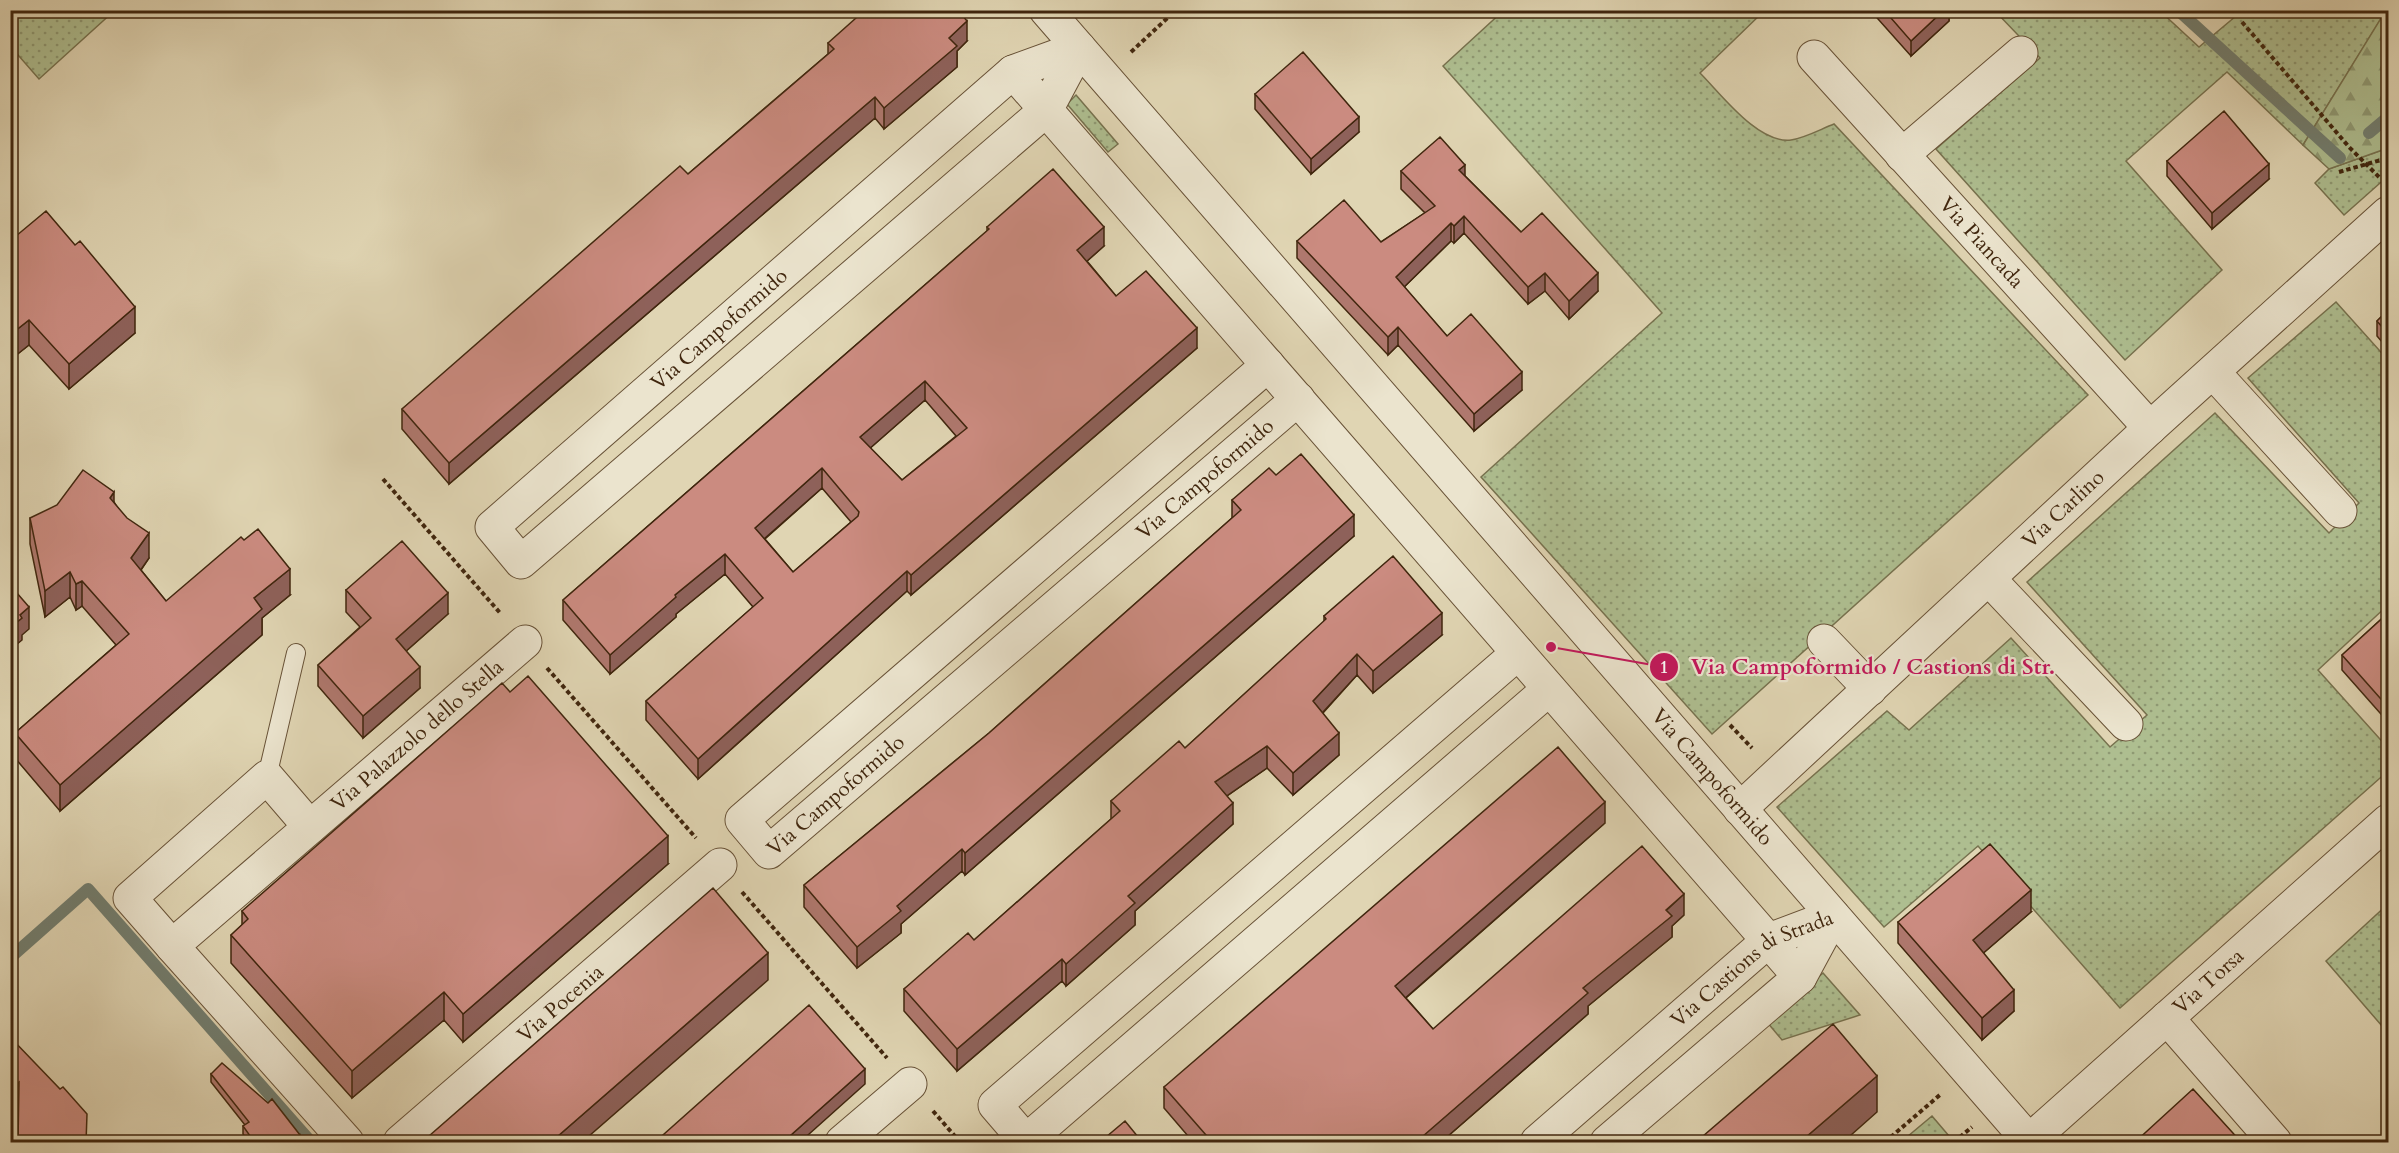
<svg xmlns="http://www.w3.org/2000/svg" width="2399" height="1153" viewBox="0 0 2399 1153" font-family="Cardo,serif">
	<defs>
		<pattern id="grass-dots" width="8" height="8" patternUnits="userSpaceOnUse" patternTransform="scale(1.5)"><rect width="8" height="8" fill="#aebe90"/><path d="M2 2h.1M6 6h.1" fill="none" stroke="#8f9a74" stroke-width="1.8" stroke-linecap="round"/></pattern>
		<pattern id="forest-firs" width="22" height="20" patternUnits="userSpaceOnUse" patternTransform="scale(1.5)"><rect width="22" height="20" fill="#aebe90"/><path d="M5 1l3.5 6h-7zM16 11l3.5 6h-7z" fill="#8f9a74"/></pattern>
	</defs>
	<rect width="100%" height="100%" fill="#e0d5b3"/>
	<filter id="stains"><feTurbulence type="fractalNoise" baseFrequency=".00333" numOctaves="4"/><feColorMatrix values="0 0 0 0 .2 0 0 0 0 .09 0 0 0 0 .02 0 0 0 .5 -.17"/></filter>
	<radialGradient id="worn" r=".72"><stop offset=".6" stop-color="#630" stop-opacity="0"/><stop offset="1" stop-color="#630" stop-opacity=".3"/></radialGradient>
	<path fill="url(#grass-dots)" stroke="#77724f" stroke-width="1.5" d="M10,11L11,10L114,11L39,79L11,47Z
		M1503,11H1764L1700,73C1721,94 1758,144 1791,140C1805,138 1821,129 1834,124L2088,395L1712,734L1481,477L1662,313L1443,66Z
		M1995,11H2160L2199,47L2242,11H2386L2303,145L2227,72L2126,161L2222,270L2125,360L1936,149L2040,58Z
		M1076,95L1118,144L1108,152L1067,104Z
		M2388,148V176L2344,215L2315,183L2329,169Z
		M2336,302L2388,360V605L2318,670L2388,748V771L2120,1008L1978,846L1884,927L1777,807L1887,711L1909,730L2011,638L2110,747L2147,715L2027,582L2215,413L2329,533L2359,503L2248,378Z
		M2388,904V1033L2326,961Z
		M1823,973L1860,1015L1782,1040L1767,1022Z
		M1932,1116L1949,1136L1942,1142H1901Z"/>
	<path fill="url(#forest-firs)" stroke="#77724f" stroke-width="1.5" d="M2386,10L2388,11V148L2329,169L2303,145Z"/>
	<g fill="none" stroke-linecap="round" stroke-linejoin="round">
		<path stroke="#727e70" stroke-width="12" d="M2178,10L2340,158
			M2369,133L2388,117
			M10,958L88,889L311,1142"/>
		<g stroke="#685237" stroke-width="20">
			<path id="lane" d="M267,777L296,653"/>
		</g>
		<g stroke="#685237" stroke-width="35">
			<g id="street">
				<path id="s1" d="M1046,10L2030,1142"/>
				<path d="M1079,48L1046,110L521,562L492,527L1013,72Z"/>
				<path id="s2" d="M1814,57L2150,428"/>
				<path d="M1013,72L1800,977"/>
				<path d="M1902,155L2021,53"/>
				<path id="s3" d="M1268,365L742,820L769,852L1298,399"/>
				<path d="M2213,372L2340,511"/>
				<path d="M1989,579L2126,724"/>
				<path d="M1824,641L1870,689"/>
				<path d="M1518,653L995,1105L1026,1141L1549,689"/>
				<path id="s4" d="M1740,809L2150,428L2388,213"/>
				<path d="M172,946L130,898L267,777L310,827"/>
				<path d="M2167,1018L2275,1142"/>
				<path id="s5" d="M2029,1141L2388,821"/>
				<path id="s6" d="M347,1142L172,946L525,642"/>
				<path id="s7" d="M400,1142L720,865"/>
				<path d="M842,1142L910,1084"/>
				<path id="s8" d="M1537,1142L1769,940L1833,916"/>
				<path d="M1607,1142L1800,977L1833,916"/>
			</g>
		</g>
		<path stroke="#40260e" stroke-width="4" stroke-dasharray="4.5 3" stroke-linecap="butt" d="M2242,22L2349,147L2381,179
			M1131,52L1176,10
			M2339,172L2388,158
			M383,479L501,614
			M547,668L696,838
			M1730,725L1752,748
			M742,892L887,1058
			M933,1111L960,1142
			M1885,1142L1941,1094
			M1954,1142L1972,1127"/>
		<use href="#lane" stroke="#ebe4ce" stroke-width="18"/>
		<use href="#street" stroke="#ebe4ce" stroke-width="33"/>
	</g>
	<path fill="#af786e" stroke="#40260e" stroke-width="1.5" fill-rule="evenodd" d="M377,10H387L381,16Z
		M1870,10H1949V21L1911,56Z
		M967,41L957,51V67L884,129L875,118L449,484L402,429V409L688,174L828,54V43Z
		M1255,94L1359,132L1311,174L1255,109Z
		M2167,161L2269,179L2212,229L2167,176Z
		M1401,171L1465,176L1521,232L1598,291L1569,319L1545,291L1528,304L1464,233L1454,243L1451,241L1404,287L1447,336L1522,390L1474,431L1398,345L1388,355L1297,258V241L1381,242L1425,213L1401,189Z
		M987,227L1104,246L1087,261L1116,296L1197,348L911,595L907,591L698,779L646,720V701L753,607L725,574L676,614V617L610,674L563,620V600L987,231ZM925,400L956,436L902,480L870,448ZM822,488L851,522L793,572L765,539Z
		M10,241L135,333L69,389L29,345L10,360Z
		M2388,310V349L2377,336V321Z
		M1276,475L1354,536L965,875L962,871L901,924V933L857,968L804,907V885L989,733L1232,518V500Z
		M114,502L149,558L141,570L166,601L290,595L262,618V635L60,811L15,758V733L116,645L82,606L76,610L70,597L45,617L30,544V518Z
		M346,590L448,614L406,651L420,688L363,738L318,686V665L360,627L346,612Z
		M2388,613V722L2342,670V655Z
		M1324,616L1442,635L1373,693L1357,675L1323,713L1339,755L1293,795L1267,768L1227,796L1233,824L1135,911V925L1066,986L1062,981L957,1071L904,1011V989L974,940L1111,819V801L1185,748L1324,622Z
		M1605,823L1406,998L1433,1029L1684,915L1672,926V937L1588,1006V1014L1440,1143H1194L1164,1108V1087Z
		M668,864L463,1042L444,1020L352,1098L231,963V935L242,925V911Z
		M2031,912L1983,953L2014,1011L1982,1040L1898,943V922Z
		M211,1074L300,1143H249L243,1134V1126L245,1125L211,1082Z"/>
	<path fill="#8e615a" stroke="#40260e" stroke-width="1.5" d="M381,10H387L381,16Z
		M1944,10H1949V21L1911,56V41Z
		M967,21V41L957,51V67L884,129V108L949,38Z
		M875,97V118L449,484V463Z
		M1359,117V132L1311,174V159Z
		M2269,164V179L2212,229V213Z
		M1465,165V182L1459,170Z
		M1464,216V233L1454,243V226Z
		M1451,223V241L1396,295V277Z
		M1104,227V246L1077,270V250Z
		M1545,273V291L1528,304V287Z
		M1598,273V291L1569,319V301Z
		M135,307V333L69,389V364Z
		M29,320V345L10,360V335Z
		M1398,327V345L1388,355V337Z
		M1197,328V348L911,595V575Z
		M1522,372V390L1474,431V414Z
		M925,381V400L860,457V437Z
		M822,468V488L755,547V528Z
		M114,492V518L110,498Z
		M1354,515V536L965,875V853Z
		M149,533V558L131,584V558Z
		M725,554V574L676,614V617L610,674V655L675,595Z
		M290,569V595L262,618V635L60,811V785L254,598Z
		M907,571V591L698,779V759Z
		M70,572V597L45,617V591Z
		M82,581V606L76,610V584Z
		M448,593V614L396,660V639Z
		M29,607V629L22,635V640L10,650V628L20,615Z
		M1442,613V635L1373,693V671Z
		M1357,654V675L1313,723V701Z
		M420,667V688L363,738V716Z
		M1339,733V755L1293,795V773Z
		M1267,746V768L1215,804V782Z
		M1605,802V823L1395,1007V986Z
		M1233,803V824L1135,911V925L1066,986V964L1128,896Z
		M668,836V864L463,1042V1014Z
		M962,849V871L901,924V933L857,968V947L897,906Z
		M2031,890V912L1973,962V940Z
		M1684,894V915L1672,926V937L1588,1006V1014L1440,1143H1415L1583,988Z
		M768,953V980L581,1143H550Z
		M1062,959V981L957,1071V1049Z
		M2014,990V1011L1982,1040V1018Z
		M444,992V1020L352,1098V1071Z
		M865,1069V1084L799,1143H782Z
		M1877,1076V1112L1842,1143H1799Z
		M19,1082V1100L10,1107V1089Z
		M300,1135V1143H291Z"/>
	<path fill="#cb8b80" stroke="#40260e" stroke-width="1.5" fill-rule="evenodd" d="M865,10H958L967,21L949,38L957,46L884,108L875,97L449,463L402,409L680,166L688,174L834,49L828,43Z
		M1884,10H1944L1911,41Z
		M1303,52L1359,117L1311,159L1255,94Z
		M2224,111L2269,164L2212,213L2167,161Z
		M1440,137L1465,165L1459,170L1521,232L1542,213L1598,273L1569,301L1545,273L1528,287L1464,216L1454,226L1451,223L1396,277L1447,336L1471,314L1522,372L1474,414L1398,327L1388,337L1297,241L1344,200L1381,242L1435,206L1401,171Z
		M1053,169L1104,227L1077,250L1116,296L1146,271L1197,328L911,575L907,571L698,759L646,701L763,598L725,554L675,595L676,597L610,655L563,600L989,229L987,227ZM925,381L967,428L902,480L860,437ZM822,468L859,512L858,516L793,572L755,528Z
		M46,211L75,245L80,241L135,307L69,364L29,320L10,335V241Z
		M2388,310V334L2377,321Z
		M1301,454L1354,515L965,853L962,849L897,906L901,911L857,947L804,885L989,733L1241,510L1232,500L1269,468L1276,475Z
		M83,470L114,492L110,498L127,518L149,533L131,558L166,601L241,537L244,540L258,529L290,569L254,598L262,609L60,785L15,733L129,634L82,581L76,584L70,572L45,591L30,518L57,505Z
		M402,541L448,593L396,639L420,667L363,716L318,665L371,618L346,590Z
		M1393,556L1442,613L1373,671L1357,654L1313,701L1339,733L1293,773L1267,746L1215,782L1233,803L1128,896L1135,903L1066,964L1062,959L957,1049L904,989L968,933L974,940L1120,811L1111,801L1179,741L1185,748L1326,619L1324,616Z
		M10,585L29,607L20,615L22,618L10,628Z
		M2388,613V707L2342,655Z
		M528,676L668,836L463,1014L444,992L352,1071L231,935L248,919L242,911L476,706L502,683L510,692Z
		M1558,747L1605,802L1395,986L1433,1029L1642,846L1684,894L1666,910L1672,916L1583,988L1588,993L1415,1143H1213L1164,1087Z
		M1990,844L2031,890L1973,940L2014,990L1982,1018L1898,922Z
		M713,888L768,953L550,1143H421Z
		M809,1005L865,1069L782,1143H654Z
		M1833,1024L1877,1076L1799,1143H1695Z
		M10,1037L60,1089L63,1087L87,1114L86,1143H18L19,1082L10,1089Z
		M222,1063L268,1103L272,1099L300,1135L291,1143H255L243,1126L249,1122L211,1074Z
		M2193,1089L2242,1143H2134Z
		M1125,1121L1143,1143H1099Z"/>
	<g text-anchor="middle" stroke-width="4.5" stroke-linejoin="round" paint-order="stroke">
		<g font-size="21" fill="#40260e" stroke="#ebe4ce">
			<text dy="7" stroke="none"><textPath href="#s2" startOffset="250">Via Piancada</textPath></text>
			<text transform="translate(719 329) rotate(-41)" y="7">Via Campoformido</text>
			<text dy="7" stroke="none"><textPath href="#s3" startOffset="1311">Via Campoformido</textPath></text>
			<text dy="7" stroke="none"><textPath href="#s4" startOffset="441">Via Carlino</textPath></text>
			<text dy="7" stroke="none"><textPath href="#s6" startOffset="586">Via Palazzolo dello Stella</textPath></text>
			<text dy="7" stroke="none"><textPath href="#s1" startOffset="1016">Via Campoformido</textPath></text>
			<text dy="7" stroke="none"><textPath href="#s3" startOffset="825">Via Campoformido</textPath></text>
			<text dy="7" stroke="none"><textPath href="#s8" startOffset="278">Via Castions di Strada</textPath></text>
			<text dy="7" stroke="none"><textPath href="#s5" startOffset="240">Via Torsa</textPath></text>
			<text dy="7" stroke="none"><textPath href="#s7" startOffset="212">Via Pocenia</textPath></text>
		</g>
	</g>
	<path fill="none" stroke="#c2185b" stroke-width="2" d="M1551 647L1664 667"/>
	<g fill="#c2185b" stroke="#ebe4ce" stroke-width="2">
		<circle cx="1551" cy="647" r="6"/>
		<circle cx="1664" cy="667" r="15"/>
	</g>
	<g font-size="18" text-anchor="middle" font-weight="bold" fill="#fff">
		<text x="1664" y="673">1</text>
	</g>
	<g font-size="22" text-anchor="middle" font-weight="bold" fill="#c2185b" stroke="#ebe4ce" stroke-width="4.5" stroke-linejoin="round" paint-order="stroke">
		<text x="1873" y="674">Via Campoformido / Castions di Str.</text>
	</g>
	<rect width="2399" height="1153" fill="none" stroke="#e0d5b3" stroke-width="36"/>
	<rect x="12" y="12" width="2375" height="1129" fill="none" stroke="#40260e" stroke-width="3"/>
	<rect x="18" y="18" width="2363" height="1117" fill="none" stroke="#40260e" stroke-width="1.5"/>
	<rect width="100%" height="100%" filter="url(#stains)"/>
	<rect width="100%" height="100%" fill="url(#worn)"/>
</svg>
